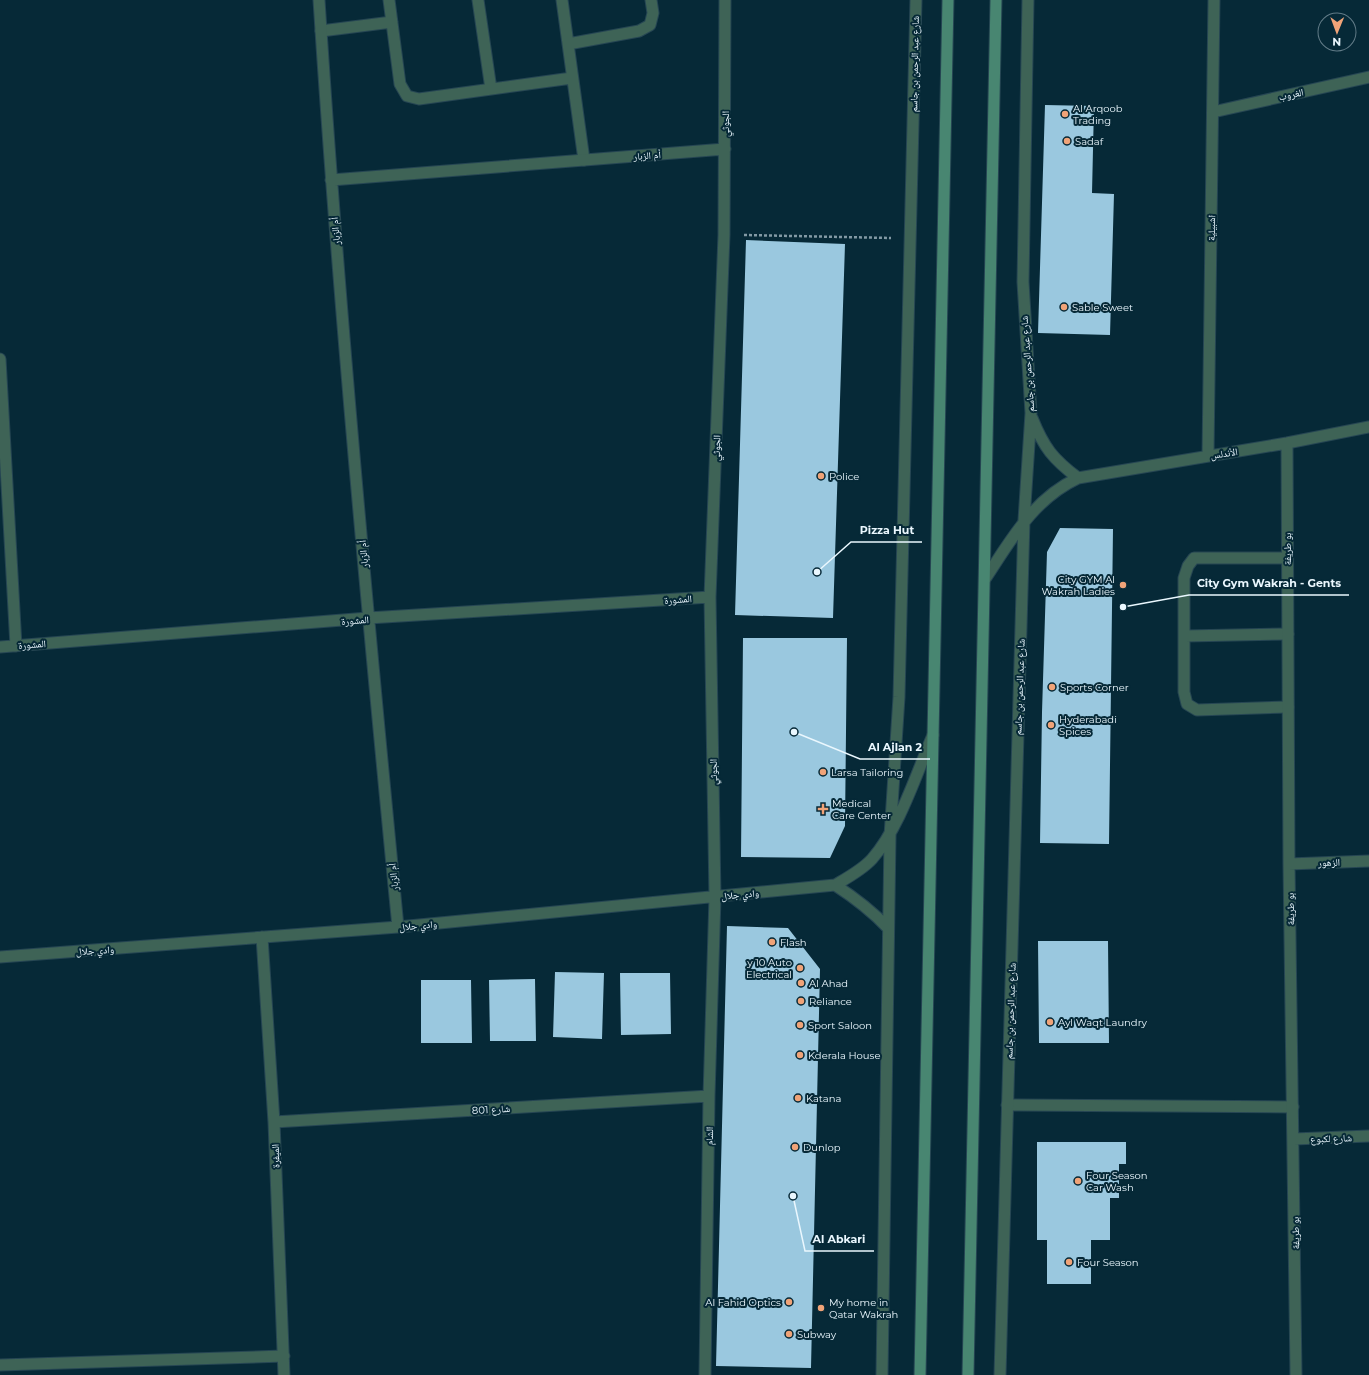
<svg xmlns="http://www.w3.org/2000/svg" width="1369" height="1375" viewBox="0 0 1369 1375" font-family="Montserrat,'Noto Naskh Arabic',sans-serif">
	<rect width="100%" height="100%" fill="#062937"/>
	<path fill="#9ac8df" d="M1045,105L1094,106L1092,193L1114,194L1110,335L1038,333Z
		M746,240L845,244L833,618L735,615Z
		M1060,528L1113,529L1109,844L1040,843L1042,712L1047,552Z
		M743,638H847L845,826L830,858L741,857Z
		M727,926L788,928L820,969L811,1368L716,1366Z
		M1038,941H1108L1109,1043H1039Z
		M555,972L604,973L602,1039L553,1037Z
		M620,973H670L671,1034L621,1035Z
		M535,979L536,1041H490L489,980Z
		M421,980H471L472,1043H421Z
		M1037,1142H1126V1164H1119V1198H1110V1240H1091V1284H1047V1240H1037Z"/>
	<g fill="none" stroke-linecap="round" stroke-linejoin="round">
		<g stroke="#264653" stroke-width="13">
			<path id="service" d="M389,0L400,84L407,96L419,99L572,78
				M478,0L491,89
				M562,0L584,160
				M321,31L392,22
				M568,44L639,31L650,25L653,13L651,0
				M1287,558H1194L1188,566L1184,578V692L1187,704L1197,710L1288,707
				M1185,636L1288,634
				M1007,1105L1293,1107"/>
		</g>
		<g stroke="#264653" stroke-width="13">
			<path id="minor" d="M319,0C339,310 368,618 398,927
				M1213,112L1369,77
				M331,180L725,149
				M0,359L16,646
				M1032,418C1044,448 1053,459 1078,478
				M1287,443L1289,864L1296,1375
				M1208,456L1214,0
				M985,579C1011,540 1033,499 1078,478L1287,443L1369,427
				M0,647L368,618L710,597
				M1289,864L1369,861
				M835,885C855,898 872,911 888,928
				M262,937L274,1122L284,1375
				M0,957L398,927L835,885C847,878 862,870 872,859C900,827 916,774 933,735
				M274,1122L709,1096
				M1294,1139L1369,1136
				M0,1365L284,1356
				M705,1375L709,1096L715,897L710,597L724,235L725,0
				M882,1375L890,836L899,697L916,0
				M1000,1375L1024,520L1031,413L1023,282L1028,0"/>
		</g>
		<g stroke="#264653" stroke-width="13">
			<path id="secondary" d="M920,1375L948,0
				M968,1375L996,0"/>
		</g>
		<path stroke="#8299a4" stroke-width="2.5" stroke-dasharray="3 2" stroke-linecap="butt" d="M744,235L891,238"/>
		<use href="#service" stroke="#3e6356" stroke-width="11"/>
		<use href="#minor" stroke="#3e6356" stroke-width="11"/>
		<use href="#secondary" stroke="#488671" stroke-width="11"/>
	</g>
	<g fill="#f0a378" stroke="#062937" stroke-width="1.5">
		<circle cx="1065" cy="114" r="4"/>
		<circle cx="1067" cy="141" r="4"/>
		<circle cx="1064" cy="307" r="4"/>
		<circle cx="821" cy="476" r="4"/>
		<circle cx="1123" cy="585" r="4"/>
		<circle cx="1052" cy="687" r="4"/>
		<circle cx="1051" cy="725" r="4"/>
		<circle cx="823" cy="772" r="4"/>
		<path d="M821 803h4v4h4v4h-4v4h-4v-4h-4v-4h4z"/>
		<circle cx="772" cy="942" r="4"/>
		<circle cx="800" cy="968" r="4"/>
		<circle cx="801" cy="983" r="4"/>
		<circle cx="801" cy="1001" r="4"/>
		<circle cx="1050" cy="1022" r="4"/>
		<circle cx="800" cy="1025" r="4"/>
		<circle cx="800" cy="1055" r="4"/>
		<circle cx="798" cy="1098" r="4"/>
		<circle cx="795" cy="1147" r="4"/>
		<circle cx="1078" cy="1181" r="4"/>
		<circle cx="1069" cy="1262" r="4"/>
		<circle cx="789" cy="1302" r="4"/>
		<circle cx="821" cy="1308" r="4"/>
		<circle cx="789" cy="1334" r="4"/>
	</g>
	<g text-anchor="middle" stroke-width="4" stroke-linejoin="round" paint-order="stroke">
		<g font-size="10" fill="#eaf7fe" stroke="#062937">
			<text transform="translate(914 64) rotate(-89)" y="4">شارع عبد الرحمن بن جاسم</text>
			<text transform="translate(1291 94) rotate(-12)" y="4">الغروب</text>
			<text transform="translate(725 124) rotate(-90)" y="4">الجوثي</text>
			<text transform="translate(647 155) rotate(-4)" y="4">أم الزبار</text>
			<text transform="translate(1211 228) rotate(-89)" y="4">اشبيلية</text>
			<text transform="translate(335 231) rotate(-95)" y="4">أم الزبار</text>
			<text transform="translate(1027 364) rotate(-94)" y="4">شارع عبد الرحمن بن جاسم</text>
			<text transform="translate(716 448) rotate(-88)" y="4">الجوثي</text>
			<text transform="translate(1224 453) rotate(-9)" y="4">الأندلس</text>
			<text transform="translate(1287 549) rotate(-90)" y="4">بو طريفة</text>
			<text transform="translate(363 554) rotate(-95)" y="4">أم الزبار</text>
			<text transform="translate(678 599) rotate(-4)" y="4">المشورة</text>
			<text transform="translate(355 620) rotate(-4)" y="4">المشورة</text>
			<text transform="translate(32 644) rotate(-4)" y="4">المشورة</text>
			<text transform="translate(1019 687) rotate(-88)" y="4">شارع عبد الرحمن بن جاسم</text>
			<text transform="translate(713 772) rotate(-91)" y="4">الجوثي</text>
			<text transform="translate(1329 862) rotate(-2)" y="4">الزهور</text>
			<text transform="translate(393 877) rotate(-96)" y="4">أم الزبار</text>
			<text transform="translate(740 894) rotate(-5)" y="4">وادي جلال</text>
			<text transform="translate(1290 909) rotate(-91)" y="4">بو طريفة</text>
			<text transform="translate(418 925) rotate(-5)" y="4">وادي جلال</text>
			<text transform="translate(95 950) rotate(-4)" y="4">وادي جلال</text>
			<text transform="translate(1010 1011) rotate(-88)" y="4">شارع عبد الرحمن بن جاسم</text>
			<text transform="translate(491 1109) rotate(-3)" y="4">شارع 801</text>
			<text transform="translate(709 1136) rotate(-89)" y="4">الشام</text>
			<text transform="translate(1331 1138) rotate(-2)" y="4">شارع لكبوع</text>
			<text transform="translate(275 1156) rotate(-92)" y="4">الميفرة</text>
			<text transform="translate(1295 1233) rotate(-91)" y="4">بو طريفة</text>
		</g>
		<g font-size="10" fill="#eaf7fe" stroke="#062937" text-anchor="start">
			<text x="1073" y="112">Al Arqoob<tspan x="1073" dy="12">Trading</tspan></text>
			<text x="1075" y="145">Sadaf</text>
			<text x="1072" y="311">Sable Sweet</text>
			<text x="829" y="480">Police</text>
			<text x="1115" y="583" text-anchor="end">City GYM Al<tspan x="1115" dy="12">Wakrah Ladies</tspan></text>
			<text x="1060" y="691">Sports Corner</text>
			<text x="1059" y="723">Hyderabadi<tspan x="1059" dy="12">Spices</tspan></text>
			<text x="831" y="776">Larsa Tailoring</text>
			<text x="832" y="807">Medical<tspan x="832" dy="12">Care Center</tspan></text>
			<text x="780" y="946">Flash</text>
			<text x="792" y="966" text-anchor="end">y 10 Auto<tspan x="792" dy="12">Electrical</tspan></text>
			<text x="809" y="987">Al Ahad</text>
			<text x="809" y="1005">Reliance</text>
			<text x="1058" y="1026">Ayl Waqt Laundry</text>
			<text x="808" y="1029">Sport Saloon</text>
			<text x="808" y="1059">Kderala House</text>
			<text x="806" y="1102">Katana</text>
			<text x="803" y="1151">Dunlop</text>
			<text x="1086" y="1179">Four Season<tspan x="1086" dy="12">Car Wash</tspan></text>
			<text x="1077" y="1266">Four Season</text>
			<text x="781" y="1306" text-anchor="end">Al Fahid Optics</text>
			<text x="829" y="1306">My home in<tspan x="829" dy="12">Qatar Wakrah</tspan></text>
			<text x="797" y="1338">Subway</text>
		</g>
	</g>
	<path fill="none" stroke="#eaf7fe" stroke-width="1.5" d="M817 572L851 542H922M1123 607L1189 595H1349M794 732L860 759H930M793 1196L805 1251H874"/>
	<g fill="#eaf7fe" stroke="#062937" stroke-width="1.5">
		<circle cx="817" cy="572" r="4"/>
		<circle cx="1123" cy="607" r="4"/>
		<circle cx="794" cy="732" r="4"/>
		<circle cx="793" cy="1196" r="4"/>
	</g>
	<g font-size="11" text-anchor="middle" font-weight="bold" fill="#eaf7fe" stroke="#062937" stroke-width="4" stroke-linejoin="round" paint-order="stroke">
		<text x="887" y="534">Pizza Hut</text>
		<text x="1269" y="587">City Gym Wakrah - Gents</text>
		<text x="895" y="751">Al Ajlan 2</text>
		<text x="839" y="1243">Al Abkari</text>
	</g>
	<g transform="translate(1337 32) rotate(181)"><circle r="19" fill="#062937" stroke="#617b87"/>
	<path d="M0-3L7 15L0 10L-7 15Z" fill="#f0a378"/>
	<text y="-6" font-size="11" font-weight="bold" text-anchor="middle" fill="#eaf7fe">N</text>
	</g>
</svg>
